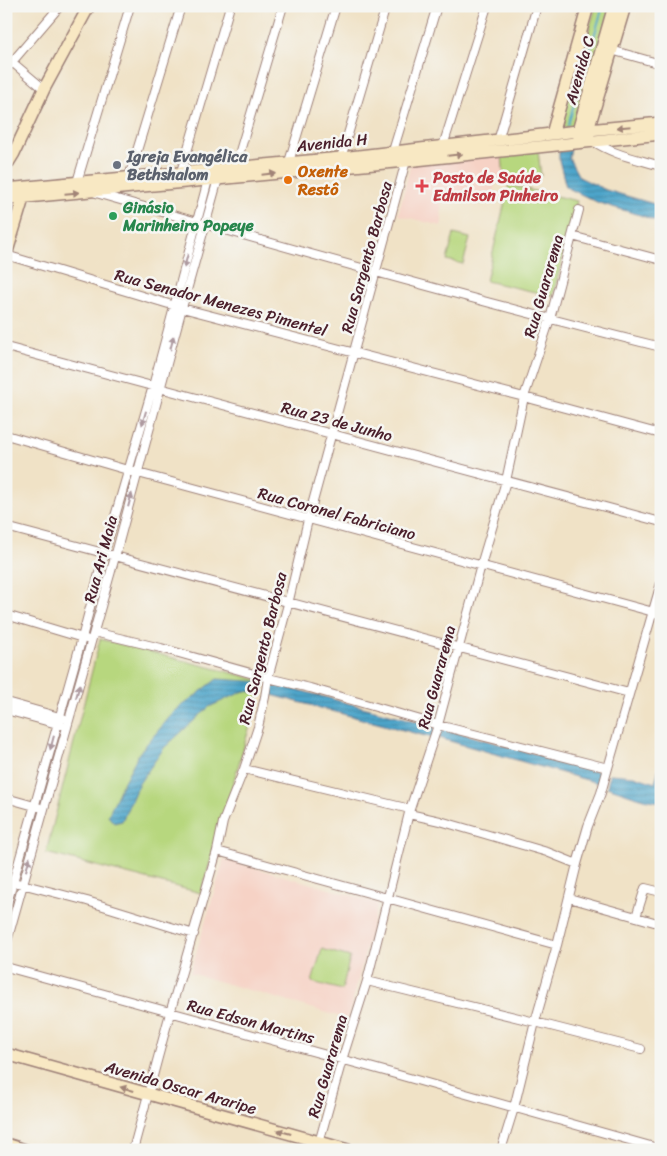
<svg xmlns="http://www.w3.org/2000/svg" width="667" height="1156" viewBox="0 0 667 1156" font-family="Sriracha,sans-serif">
	<defs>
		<pattern id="water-rules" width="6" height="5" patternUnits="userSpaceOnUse" patternTransform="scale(1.25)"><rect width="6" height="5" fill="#4da5ca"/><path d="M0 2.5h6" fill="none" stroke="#4286a4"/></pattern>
	</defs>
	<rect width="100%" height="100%" fill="#f6f6f2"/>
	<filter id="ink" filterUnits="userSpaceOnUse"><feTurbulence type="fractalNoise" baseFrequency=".02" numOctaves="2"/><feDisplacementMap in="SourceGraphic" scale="10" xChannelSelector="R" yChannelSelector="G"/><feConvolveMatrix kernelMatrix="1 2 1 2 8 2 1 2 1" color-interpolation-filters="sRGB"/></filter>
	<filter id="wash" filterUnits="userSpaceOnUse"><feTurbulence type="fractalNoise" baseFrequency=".0096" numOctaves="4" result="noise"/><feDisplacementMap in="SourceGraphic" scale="20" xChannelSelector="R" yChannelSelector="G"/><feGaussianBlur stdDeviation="1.12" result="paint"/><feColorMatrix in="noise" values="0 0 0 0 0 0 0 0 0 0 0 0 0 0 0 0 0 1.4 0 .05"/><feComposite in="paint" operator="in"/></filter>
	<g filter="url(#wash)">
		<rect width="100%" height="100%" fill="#f0e2c6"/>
		<path fill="#f6d2c5" d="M502,154L541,176L495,181L493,197L441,202L442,221L441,226L398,215L411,163Z
			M224,859L378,903L348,1019L190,973Z"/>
		<path fill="#b7d77e" stroke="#807b54" d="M596,6H611L578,126L560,128Z
			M538,151L541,176L504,180L502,154Z
			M509,185L577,201L553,296L486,281Z
			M454,234L470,238L463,264L447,260Z
			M100,639L263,681L201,893L46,853Z
			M322,949L350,957L342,990L312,982Z"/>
		<path fill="url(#water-rules)" stroke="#4c627a" d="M571,148L569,158L579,177L606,190L661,206V223L640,215L599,203L566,187L559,160V151Z
			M217,679L264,682L261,693L244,691L209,707L164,748L138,785L122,821L114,823L108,816L121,787L139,753L174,712Z
			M271,683L424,723L435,727L433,738L268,694Z
			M442,728L604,773L601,784L439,738Z
			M661,760V802L643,799L607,787L610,774L634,776L655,783Z"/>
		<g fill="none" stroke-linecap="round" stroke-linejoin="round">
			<path stroke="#4da5ca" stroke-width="2" d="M568,125L603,6"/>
		</g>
	</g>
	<g filter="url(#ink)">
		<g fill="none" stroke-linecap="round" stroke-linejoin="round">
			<g stroke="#9d8078" stroke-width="10">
				<path id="street" d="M611,50L661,64
					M6,57L44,89
					M6,69L60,6
					M498,141L537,6
					M593,141C613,155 638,159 661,166
					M443,146L487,6
					M393,151L437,6
					M341,158L386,6
					M289,162L336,6
					M235,168L283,6
					M129,177L181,6
					M181,177V172L230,6
					M77,182L130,6
					M96,193C283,247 472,300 661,347
					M572,236L661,260
					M6,255L182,308L524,397L661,434
					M6,347L661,522
					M6,435L138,473L661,614
					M6,527C213,584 421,638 629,693
					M6,615L86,639
					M94,632L161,648L268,678L310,688L438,725L608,768
					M6,702L63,718
					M6,710L61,725
					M244,769L410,809
					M6,798L38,807
					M409,814L440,821L547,852L577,864
					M217,851L557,945
					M6,880L87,901L194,934
					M569,898L661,924
					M6,907L82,638L104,554L153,386L208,180
					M636,917L645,888L661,892
					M6,945L44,809L115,557L182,308L218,179
					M6,967L388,1072L661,1149
					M367,981L535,1022L641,1049
					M133,1150L170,1013L217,851L223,822L230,804L244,769L258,727L265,697L268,678L288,604L308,520L407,157
					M317,1150L342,1060L367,981L410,809L438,725L481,565L506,481L524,397L550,319L579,210
					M501,1150L514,1108L535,1022L557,945L577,864L588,826L601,793L608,768L661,583"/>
			</g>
			<g stroke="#9d8078" stroke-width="14">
				<path id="secondary" d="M552,134L588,6
					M579,137L578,131L614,6
					M589,137L588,130L625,6
					M6,166L14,153L44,89L89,6
					M6,189L341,158L578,131L661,123
					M6,199L406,161L661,134
					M6,255L25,192
					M6,1054L348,1150
					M6,1144L25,1150"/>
			</g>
			<use href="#street" stroke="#fff" stroke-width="8"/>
			<use href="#secondary" stroke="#f8e8c3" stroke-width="11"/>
		</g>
		<defs><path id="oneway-solid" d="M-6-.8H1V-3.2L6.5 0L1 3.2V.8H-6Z" transform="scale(1.25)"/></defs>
		<g fill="#a18477">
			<use href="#oneway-solid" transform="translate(624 127) rotate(175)"/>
			<use href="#oneway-solid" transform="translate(455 155) rotate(-6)"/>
			<use href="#oneway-solid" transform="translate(269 174) rotate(-6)"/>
			<use href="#oneway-solid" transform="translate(72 193) rotate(-5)"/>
			<use href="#oneway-solid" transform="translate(127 1089) rotate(-164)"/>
			<use href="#oneway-solid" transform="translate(284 1132) rotate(-165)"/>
		</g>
		<g fill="#ae9aa0">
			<use href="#oneway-solid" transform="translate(186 261) rotate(105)"/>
			<use href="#oneway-solid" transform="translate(172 343) rotate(-75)"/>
			<use href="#oneway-solid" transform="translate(144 418) rotate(106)"/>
			<use href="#oneway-solid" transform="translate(130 500) rotate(-75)"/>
			<use href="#oneway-solid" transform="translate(78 691) rotate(-74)"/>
			<use href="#oneway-solid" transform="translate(52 743) rotate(105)"/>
			<use href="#oneway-solid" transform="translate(28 864) rotate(-74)"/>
		</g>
	</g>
	<circle fill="#6b7280" stroke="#f6f6f2" stroke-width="2" cx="117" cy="165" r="5"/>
	<circle fill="#e8710a" stroke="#f6f6f2" stroke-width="2" cx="288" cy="180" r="5"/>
	<path fill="#e0444e" stroke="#f6f6f2" stroke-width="2" d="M419.5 178.5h5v5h5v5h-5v5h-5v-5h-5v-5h5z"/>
	<circle fill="#2e9e5b" stroke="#f6f6f2" stroke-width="2" cx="113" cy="216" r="5"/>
	<g text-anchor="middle" stroke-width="5" stroke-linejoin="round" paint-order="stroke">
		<g font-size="16" fill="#4a1f2b" stroke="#f6f6f2">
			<text transform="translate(579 70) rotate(-74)" y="6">Avenida C</text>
			<text transform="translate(332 142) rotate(-6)" y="6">Avenida H</text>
			<text transform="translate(366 257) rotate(-75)" y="6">Rua Sargento Barbosa</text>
			<text transform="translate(543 286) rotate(-74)" y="6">Rua Guararema</text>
			<text transform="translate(221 302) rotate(15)" y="6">Rua Senador Menezes Pimentel</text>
			<text transform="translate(337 421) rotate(15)" y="6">Rua 23 de Junho</text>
			<text transform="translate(337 513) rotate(15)" y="6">Rua Coronel Fabriciano</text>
			<text transform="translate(100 559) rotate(-75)" y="6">Rua Ari Maia</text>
			<text transform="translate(262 648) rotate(-76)" y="6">Rua Sargento Barbosa</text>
			<text transform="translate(436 677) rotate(-75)" y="6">Rua Guararema</text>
			<text transform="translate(251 1021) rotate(15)" y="6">Rua Edson Martins</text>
			<text transform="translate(327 1066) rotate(-74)" y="6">Rua Guararema</text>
			<text transform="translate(181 1087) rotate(16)" y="6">Avenida Oscar Araripe</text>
		</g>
		<g font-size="16" font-weight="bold" fill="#5b616d" stroke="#f6f6f2" text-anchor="start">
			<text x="127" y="162">Igreja Evangélica<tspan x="127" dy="18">Bethshalom</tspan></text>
		</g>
		<g font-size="16" font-weight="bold" fill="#c56008" stroke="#f6f6f2" text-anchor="start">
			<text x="298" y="177">Oxente<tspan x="298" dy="18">Restô</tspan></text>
		</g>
		<g font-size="16" font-weight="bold" fill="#be3a42" stroke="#f6f6f2" text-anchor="start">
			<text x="433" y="183">Posto de Saúde<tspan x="433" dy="18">Edmilson Pinheiro</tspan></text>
		</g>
		<g font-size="16" font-weight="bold" fill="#27864d" stroke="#f6f6f2" text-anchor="start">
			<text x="123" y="213">Ginásio<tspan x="123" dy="18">Marinheiro Popeye</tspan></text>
		</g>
	</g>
	<rect width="667" height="1156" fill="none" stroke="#f6f6f2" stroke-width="25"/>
</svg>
